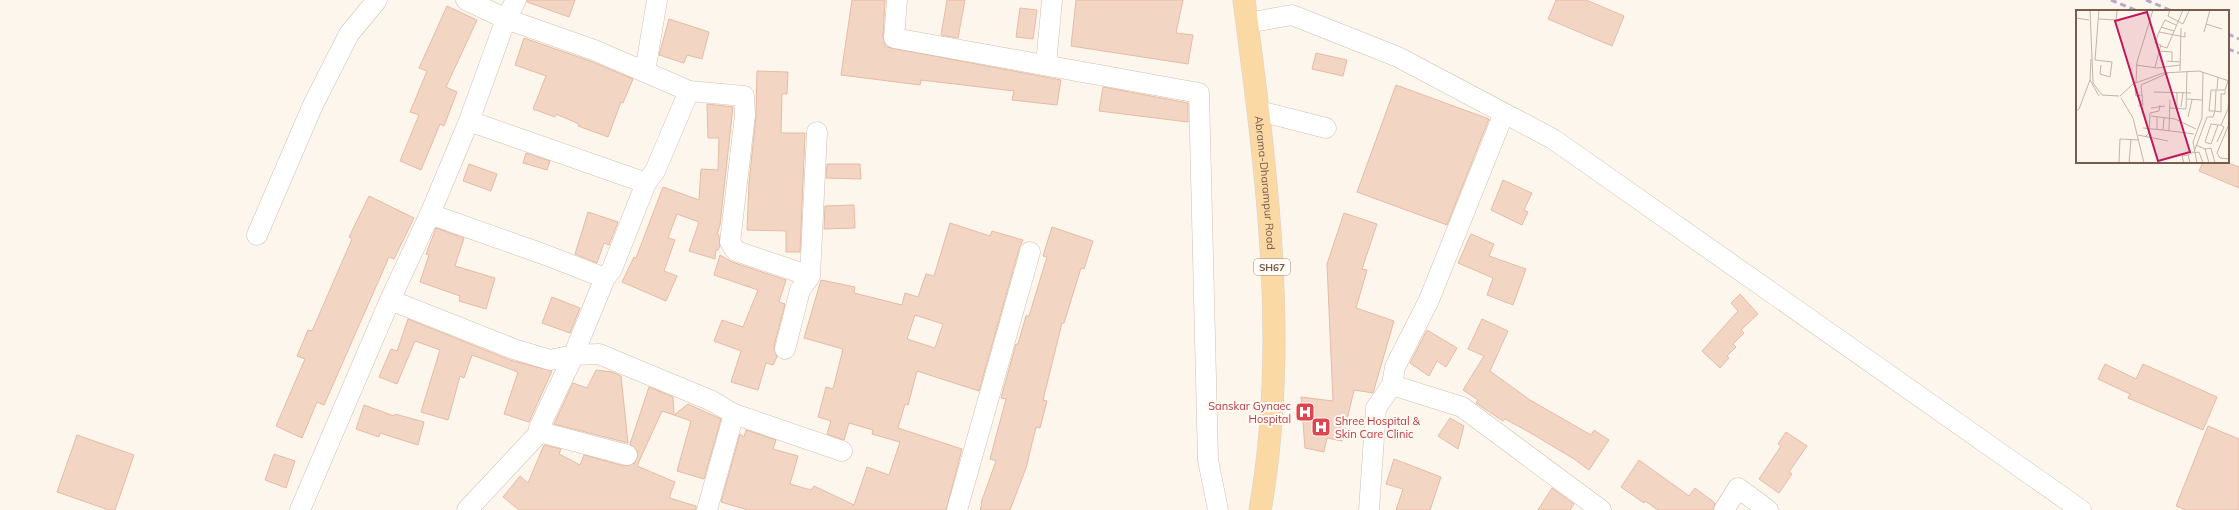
<svg xmlns="http://www.w3.org/2000/svg" width="2239" height="510" viewBox="0 0 2239 510" font-family="Mulish,sans-serif">
	<rect width="100%" height="100%" fill="#fdf6ec"/>
	<path fill="#f3d5c3" stroke="#e6bba3" fill-rule="evenodd" d="M527,0H575L569,17L527,2Z
		M852,0H885L883,37L886,47L1061,80L1057,105L1012,100L1014,91L921,80L920,85L841,75Z
		M947,0H965L958,38L941,35Z
		M1076,0H1183L1176,33L1193,35L1188,64L1071,46Z
		M1556,0H1586L1624,16L1612,46L1548,19Z
		M447,6L477,20L446,87L457,92L444,126L440,124L421,170L400,161L419,115L410,112L427,71L419,68Z
		M1020,8L1037,10L1033,39L1016,37Z
		M669,19L709,32L702,59L687,55L684,63L659,55Z
		M524,38L590,61L633,79L623,103L621,102L608,137L578,126L579,124L556,114L555,117L533,109L546,76L515,65Z
		M1316,53L1347,60L1343,76L1312,69Z
		M757,71L788,72L787,94H782L781,133H805L800,252H786V231L747,230L749,183L756,116Z
		M1396,85L1489,119L1447,225L1357,192Z
		M1103,87L1188,103V122L1099,111Z
		M707,104L733,107L720,225L717,234L719,235L720,246L718,250H716L715,259L689,251L699,222L677,214L668,238L675,240L664,271L677,276L666,301L622,282L634,257L636,258L663,187L699,200L701,169L718,170L719,138H708Z
		M526,153L550,161L547,170L523,163Z
		M2203,162H2226L2239,167V188L2199,171Z
		M469,164L497,174L491,191L463,181Z
		M827,164H860L861,179L826,178Z
		M1503,180L1532,193L1524,210L1528,212L1522,225L1491,210Z
		M369,196L414,218L394,259L389,257L324,405L317,402L302,438L276,426L305,359L297,356L308,330L312,331L352,239L349,237Z
		M854,205L855,228L824,229L825,206Z
		M588,212L618,222L609,245L604,243L597,263L575,254Z
		M1344,213L1377,224L1362,269L1367,270L1356,308L1394,321L1373,393L1354,390L1342,441L1327,438L1324,452L1305,448L1301,397L1333,401L1327,264Z
		M950,223L990,236L992,231L1023,240L1019,249L979,391L917,371L908,405L905,404L898,428L962,449L946,510H748L721,502L740,434L744,437L746,430L776,440L773,449L798,456L790,484L811,490L814,486L854,505L867,467L889,475L900,442L872,434L873,430L849,423L844,440L827,434L831,421L818,417L826,387L833,389L843,349L804,338L821,280L855,287L854,293L902,305L905,293L918,297L926,274L934,276ZM915,315L943,324L935,348L907,339Z
		M1052,227L1093,241L1084,269L1081,268L1064,323H1062L1043,400L1047,401L1040,428L1036,427L1026,468L1010,510H980L982,504L981,503L996,461L990,459L1006,399L1001,398L1016,344H1018L1026,316H1029L1047,257L1043,256Z
		M436,228L464,238L455,266L495,278L486,309L459,301L460,296L420,282L429,255L426,254Z
		M1471,234L1494,244L1489,256L1526,269L1513,305L1487,295L1493,278L1458,263Z
		M720,255L732,262L786,280L779,302L785,304L774,346L777,357L773,365L766,363L758,390L731,382L741,351L714,341L722,320L743,327L758,290L714,275Z
		M1740,294L1758,314L1741,330L1744,333L1733,344L1736,347L1727,356L1729,358L1720,368L1702,351L1738,311L1731,303Z
		M552,297L580,308L570,333L542,323Z
		M408,319L510,360L552,371L529,422L504,414L518,372L472,355L464,378L460,376L448,420L421,412L440,350L415,341L397,384L379,377L391,349L397,351Z
		M1482,319L1508,331L1490,371L1530,400L1591,435L1594,430L1609,440L1589,470L1574,459L1529,432L1505,419L1503,421L1476,403L1478,400L1463,390L1484,356L1468,349Z
		M1427,330L1457,348L1446,367L1437,361L1429,376L1410,363Z
		M2105,364L2136,379L2143,364L2217,397L2203,430L2128,398L2130,394L2098,379Z
		M596,370L612,372L621,376L628,443L554,424L573,383L587,388Z
		M649,387L673,397L674,415L662,411L637,466L675,482L669,498L696,506V510H519L503,497L520,476L528,483L544,445L561,449L559,454L580,465L584,455L624,466L635,463L638,452L630,444Z
		M688,404L721,419L704,479L677,471L691,421L674,415Z
		M364,405L394,416L395,414L424,422L418,445L380,433L379,437L356,429Z
		M1450,418L1464,426L1458,449L1438,436Z
		M2208,426L2239,439V510H2186L2176,506Z
		M1786,432L1807,446L1789,472L1792,474L1779,493L1759,479L1781,446L1778,444Z
		M77,435L134,455L115,510H109L57,492Z
		M274,454L295,461L286,488L265,480Z
		M1394,459L1441,477L1430,510H1396L1403,489L1386,484Z
		M1639,460L1689,496L1695,488L1715,503L1713,510H1658L1645,501L1644,503L1621,487Z
		M1552,488L1574,504L1570,510H1538Z"/>
	<g fill="none" stroke-linecap="round" stroke-linejoin="round">
		<g stroke="#d1beb0" stroke-width="21">
			<path id="minor" d="M466,0L506,19L594,50L689,91L744,96L745,115L730,242L736,251L810,276
				M516,0L506,19L469,121L430,214L543,254L605,278
				M897,0L894,38L1199,93L1208,460L1218,510
				M1247,23L1292,15L1398,57L1553,139L2081,510
				M1046,65L1052,0
				M645,72L657,0
				M1259,111L1326,128
				M469,121L646,183
				M257,235L313,105L349,34L377,0
				M390,300L514,349L550,360L574,355L599,354L712,401L734,414L842,451
				M785,349L800,290L810,276L817,132
				M1392,385L1462,407L1601,510
				M540,432L627,455
				M300,510L390,300L430,214
				M467,510L540,432L539,428L571,361L605,278L612,269L646,183L655,171L689,91
				M707,510L734,414
				M957,510L1030,252
				M1369,510L1376,408L1392,385L1395,367L1429,300L1504,113
				M1724,510L1738,488L1768,510"/>
		</g>
		<g stroke="#dad1cd" stroke-width="23">
			<g id="major">
				<path id="s1" d="M1244,0C1266,169 1290,341 1260,510"/>
			</g>
		</g>
		<use href="#minor" stroke="#fff" stroke-width="20"/>
		<use href="#major" stroke="#fbd9a5" stroke-width="22"/>
		<path stroke="#b9a8c9" stroke-width="3" stroke-dasharray="6 4" stroke-linecap="butt" d="M2111,0L2138,11
			M2146,0L2172,11
			M2228,34L2239,39
			M2228,49L2239,53"/>
	</g>
	<defs>
		<g id="hospital-square" transform="scale(1)"><rect x="-9" y="-9" width="18" height="18" rx="4" fill="#e0444e" stroke="#fffaf3"/><path d="M-5-5h3v3.5h4V-5h3V5h-3V1.5h-4V5h-3Z" fill="#fff"/></g>
	</defs>
	<g fill-rule="evenodd">
		<use href="#hospital-square" x="1305" y="412"/>
		<use href="#hospital-square" x="1321" y="427"/>
	</g>
	<g text-anchor="middle" stroke-width="4" stroke-linejoin="round" paint-order="stroke">
		<rect fill="#fffaf3" stroke="#a28b7f" stroke-width="1" x="1254" y="259" width="36" height="16" rx="3"/>
		<g font-size="10" font-weight="bold" fill="#7a5c4d">
			<text x="1272" y="271">SH67</text>
		</g>
		<g font-size="11" fill="#7a5c4d" stroke="#fffaf3">
			<text dy="4" stroke="none"><textPath href="#s1" startOffset="184">Abrama-Dharampur Road</textPath></text>
		</g>
		<g font-size="11" fill="#be3a42" stroke="#fffaf3" text-anchor="end">
			<text x="1291" y="410">Sanskar Gynaec<tspan x="1291" dy="13">Hospital</tspan></text>
			<text x="1335" y="425" text-anchor="start">Shree Hospital &amp;<tspan x="1335" dy="13">Skin Care Clinic</tspan></text>
		</g>
	</g>
	<g transform="translate(2076 10)">
		<rect width="153" height="153" fill="#fdf6ec"/>
		<path fill="none" stroke="#c5b3a7" stroke-width="1" d="M14,0L17,73L26,85L43,86M23,0L19,50L36,52L34,67L24,64L25,55M94,0L92,6L107,14L113,1M0,8L13,10M23,9L40,10L41,0M130,14L146,19M100,15L89,10L83,22L109,27V22M85,17L98,21M128,22L134,0M85,36L91,38L107,0M83,41L96,42V51M15,49L14,70L23,86M91,51L104,52M60,55L81,58L104,55M79,57L85,35L79,33L83,22M104,61L105,18M60,73L61,52L77,0M141,79L142,67M59,80L60,86L66,85M140,80H135L133,101H139L140,80H149L152,71M78,82L115,83M44,86L57,74L87,63L123,61L153,71M45,88L57,108L68,153M111,89L126,90M62,96L67,95L65,75L92,63M101,97V82M105,97L107,82M75,98L89,96M94,98L110,99L111,61M0,101L3,99L14,70M75,106L99,109L120,119M112,107L116,90M153,114L141,143L144,148L153,149M142,115L135,114L129,132L135,134L142,115H145L152,99L153,87M67,118L87,120L88,108M81,120V107M87,120L118,124M93,121L94,90M62,125L92,131M70,126L73,123L74,103L83,101L84,95M141,132L148,117L145,115M120,135L129,139L135,138L139,153M129,139L133,153M118,143L123,142L127,153M43,153L44,129L63,130M53,153L55,129M108,153L106,146L112,145M114,153L112,145L118,142L131,107H137L139,101L145,102V84H149V81M121,153L117,132L126,108L127,62"/>
		<path fill="#c2185b" fill-opacity="0.15" stroke="#c2185b" stroke-width="2" d="M71,2L114,142L82,151L39,11Z"/>
		<rect width="153" height="153" fill="none" stroke="#7a5c4d" stroke-width="2"/>
	</g>
</svg>
